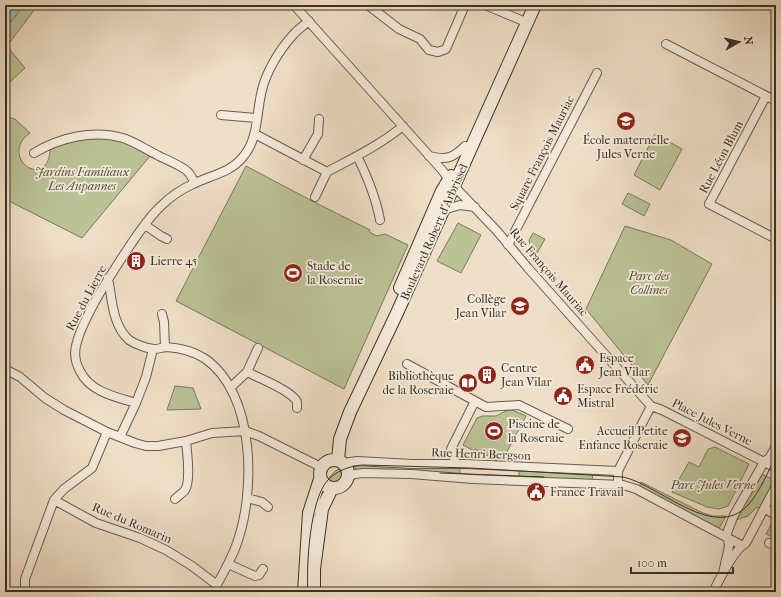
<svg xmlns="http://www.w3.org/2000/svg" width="781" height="597" viewBox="0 0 781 597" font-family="'IM FELL French Canon',serif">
	<rect width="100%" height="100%" fill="#f0dfc8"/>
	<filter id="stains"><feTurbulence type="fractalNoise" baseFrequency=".005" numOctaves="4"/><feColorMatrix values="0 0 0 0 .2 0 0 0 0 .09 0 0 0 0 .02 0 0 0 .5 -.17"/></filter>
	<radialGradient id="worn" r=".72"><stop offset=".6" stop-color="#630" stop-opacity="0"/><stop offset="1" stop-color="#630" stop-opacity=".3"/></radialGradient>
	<path fill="#bac296" stroke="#7a7a5e" d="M5,5H38L7,46L25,68L10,82L5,83Z
		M5,116L15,119L30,133C5,150 28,178 43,167C49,164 50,152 51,146C92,135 113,131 150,156L82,238L5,199Z
		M655,134L682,149L660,190L634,175Z
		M246,166L314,202L370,230L369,232L377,236L385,234L408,245L344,389L176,301Z
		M628,193L650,204L644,216L622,204Z
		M458,223L481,235L461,273L437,261Z
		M625,226L671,240L712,264L648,385L586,309Z
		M533,233L545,239L537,253L530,245L529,240Z
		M175,386L193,388L201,409L167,410Z
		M512,410L526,416L501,463L475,449L474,451L463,445L477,418L482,416H496L506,411Z
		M715,447L749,464L728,506L719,509L707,507L672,492L689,462L699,467L708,449Z
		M354,464L460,466V476L356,471Z
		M342,468L343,476L339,482L332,483L327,480L335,471Z
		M519,469L593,473L592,481L519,479Z
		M760,473L776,481L762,507L756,508L748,516L736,520Z
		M641,482L703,513L713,516H726L718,530L639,488Z
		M775,517L776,518V539L766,534Z"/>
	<path fill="#9abcb8" stroke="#74847d" d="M7,5H24L11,22L5,25V9Z"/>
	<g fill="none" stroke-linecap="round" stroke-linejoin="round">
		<g stroke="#685c4e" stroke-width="10">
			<path id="street" d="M294,5L442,170L454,186L497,231L528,268L651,406L662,410L776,468
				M368,5L399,29L420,39L429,50L438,52L446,49L465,5
				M485,5L521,20
				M666,44L776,101
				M766,96L709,204L776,239
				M221,115L256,118
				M255,134L327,172C353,158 380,145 403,126
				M34,153C59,138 93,129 123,138C135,142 147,150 159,156C165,159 184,167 188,172C191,175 193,180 195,183
				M357,156C367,176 376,198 380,220
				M429,156C446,160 452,159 465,146
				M303,160L318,134L319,119
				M315,197L327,172
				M443,210L460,205L475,207
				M145,225L161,236L167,239
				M508,245L597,73
				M108,278C112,298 112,325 129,340C135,344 148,349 155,349C159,349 163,347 167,347C180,348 193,351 204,358C256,393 256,493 236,546C230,562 221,577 213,592
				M162,314L164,322L165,347
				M407,364L475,401
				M5,369L20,377L45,398L64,410L107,432L135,443L146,446H158L186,441L212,433L245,431L259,436L321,467
				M247,372L258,348
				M231,387L247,372C259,378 287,389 295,399C298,401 297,404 297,408
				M136,403C116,397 90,392 80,371C75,362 74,351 77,342C80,330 86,319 91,309C103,286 117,265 131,244C140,231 149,217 161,206C170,197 182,189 193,184C211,175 230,173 243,157C259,138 256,113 262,90C266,72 280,49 293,35C297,30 303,26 309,21
				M120,437L136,403L146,377L153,349
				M455,461L451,449L475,401L486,407L519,405L568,429
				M343,463L357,461L412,464H466L618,471
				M347,477L355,474L363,473L411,474L473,479L623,485L636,489L741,545
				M618,484V471L651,406
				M247,498L262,502L268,507
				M175,499C178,496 183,493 185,490C191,481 187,452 186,441
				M54,500L96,523L140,538L166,550L192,566L217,585
				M765,509L776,515
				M769,543L776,546
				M228,564L255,576L259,575L263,569
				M723,573L729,546L727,533L734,515L764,462L770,457L776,446
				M25,592V579L54,500L64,489L92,468L107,432
				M713,592C719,580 735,548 746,543L776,486"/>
		</g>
		<g stroke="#3b3125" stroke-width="14">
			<path id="secondary" d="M400,288L442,191L451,176
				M320 474a14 14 0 1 1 28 0a14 14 0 1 1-28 0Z
				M338,460L340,439L350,412L397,313L535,5
				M304,592L309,513L320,479
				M314,592V569L322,509L332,488"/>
		</g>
		<use href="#street" stroke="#f5eadb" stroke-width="8"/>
		<use href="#secondary" stroke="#f5eadb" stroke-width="12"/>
		<path stroke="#3b3125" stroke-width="1" d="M440,473L544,477
			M308,592C306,565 310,501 327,481C336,471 349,466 363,465L470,468L623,477C660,485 715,543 749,504C760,491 768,472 776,456"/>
	</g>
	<defs>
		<g id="school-disc" transform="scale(1)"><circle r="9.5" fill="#8f2418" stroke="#f5eadb"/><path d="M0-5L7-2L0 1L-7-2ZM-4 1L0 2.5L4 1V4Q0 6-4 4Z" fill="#fff"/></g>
		<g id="building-disc" transform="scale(1)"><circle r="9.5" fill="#8f2418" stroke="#f5eadb"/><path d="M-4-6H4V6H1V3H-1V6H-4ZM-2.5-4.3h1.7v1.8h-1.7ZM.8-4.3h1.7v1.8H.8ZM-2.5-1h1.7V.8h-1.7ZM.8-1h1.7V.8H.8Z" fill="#fff"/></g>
		<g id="stadium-disc" transform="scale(1)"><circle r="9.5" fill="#8f2418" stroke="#f5eadb"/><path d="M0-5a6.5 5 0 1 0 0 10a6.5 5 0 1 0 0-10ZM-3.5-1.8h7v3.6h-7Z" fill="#fff"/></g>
		<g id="civic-disc" transform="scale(1)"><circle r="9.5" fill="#8f2418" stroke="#f5eadb"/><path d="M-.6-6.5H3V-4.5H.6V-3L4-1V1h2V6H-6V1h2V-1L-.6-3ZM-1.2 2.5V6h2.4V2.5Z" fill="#fff"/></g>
		<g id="library-disc" transform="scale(1)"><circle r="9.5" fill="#8f2418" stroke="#f5eadb"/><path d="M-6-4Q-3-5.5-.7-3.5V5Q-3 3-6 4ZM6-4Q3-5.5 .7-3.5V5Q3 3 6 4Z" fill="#fff"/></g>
	</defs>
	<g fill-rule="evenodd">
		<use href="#school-disc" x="626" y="121"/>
		<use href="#building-disc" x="136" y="261"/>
		<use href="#stadium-disc" x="293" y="273"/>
		<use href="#school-disc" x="520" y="306"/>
		<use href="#civic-disc" x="585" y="365"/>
		<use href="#building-disc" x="487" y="375"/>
		<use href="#library-disc" x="468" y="383"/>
		<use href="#civic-disc" x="563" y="396"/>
		<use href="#stadium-disc" x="494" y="431"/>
		<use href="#school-disc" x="682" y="438"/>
		<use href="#civic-disc" x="536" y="492"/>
	</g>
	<g text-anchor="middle" stroke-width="3.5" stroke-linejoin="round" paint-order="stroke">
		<g font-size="12" fill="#3b3125" stroke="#f5eadb" text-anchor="start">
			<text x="626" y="144" text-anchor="middle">École maternelle<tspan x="626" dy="14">Jules Verne</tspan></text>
			<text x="150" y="265">Lierre 45</text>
			<text x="307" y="270">Stade de<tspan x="307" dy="14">la Roseraie</tspan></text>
			<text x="506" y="303" text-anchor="end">Collège<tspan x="506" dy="14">Jean Vilar</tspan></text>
			<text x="599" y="362">Espace<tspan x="599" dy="14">Jean Vilar</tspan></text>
			<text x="501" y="372">Centre<tspan x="501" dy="14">Jean Vilar</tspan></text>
			<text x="454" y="380" text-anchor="end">Bibliothèque<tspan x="454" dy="14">de la Roseraie</tspan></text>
			<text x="577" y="393">Espace Frédéric<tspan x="577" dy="14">Mistral</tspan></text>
			<text x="508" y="428">Piscine de<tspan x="508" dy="14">la Roseraie</tspan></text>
			<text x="668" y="435" text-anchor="end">Accueil Petite<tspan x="668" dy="14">Enfance Roseraie</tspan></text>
			<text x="550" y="496">France Travail</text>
		</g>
		<g font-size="12" fill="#3b3125" stroke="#f5eadb">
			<text transform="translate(542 153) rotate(-63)" y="4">Square François Mauriac</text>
			<text transform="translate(721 157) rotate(-62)" y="4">Rue Léon Blum</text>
			<text transform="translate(434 232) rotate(-66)" y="4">Boulevard Robert d'Arbrissel</text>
			<text transform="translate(549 272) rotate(49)" y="4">Rue François Mauriac</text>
			<text transform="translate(86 298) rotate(-62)" y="4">Rue du Lierre</text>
			<text transform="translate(712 422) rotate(27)" y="4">Place Jules Verne</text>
			<text transform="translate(481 454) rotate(2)" y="4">Rue Henri Bergson</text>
			<text transform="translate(132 523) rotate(23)" y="4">Rue du Romarin</text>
		</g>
		<g font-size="12" font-style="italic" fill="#544e3c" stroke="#f5eadb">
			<text x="82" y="176">Jardins Familiaux<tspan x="82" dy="14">Les Aupannes</tspan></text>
			<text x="649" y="280">Parc des<tspan x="649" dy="14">Collines</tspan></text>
			<text x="713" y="489">Parc Jules Verne</text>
		</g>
	</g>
	<rect width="781" height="597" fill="none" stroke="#f0dfc8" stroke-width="20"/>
	<rect x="6" y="6" width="769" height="585" fill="none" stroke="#3b3125" stroke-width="2"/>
	<rect x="10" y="10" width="761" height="577" fill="none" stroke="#3b3125"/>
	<g transform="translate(739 42) rotate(82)" stroke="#f5eadb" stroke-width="3" paint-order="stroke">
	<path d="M0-3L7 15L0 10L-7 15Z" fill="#3b3125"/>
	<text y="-6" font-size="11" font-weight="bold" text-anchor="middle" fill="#3b3125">N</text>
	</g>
	<path d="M631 567v6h102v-6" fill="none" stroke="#3b3125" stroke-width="2"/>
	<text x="637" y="567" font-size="12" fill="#3b3125" stroke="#f5eadb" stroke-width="3" paint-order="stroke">100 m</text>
	<rect width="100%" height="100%" filter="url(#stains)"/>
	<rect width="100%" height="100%" fill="url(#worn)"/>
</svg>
